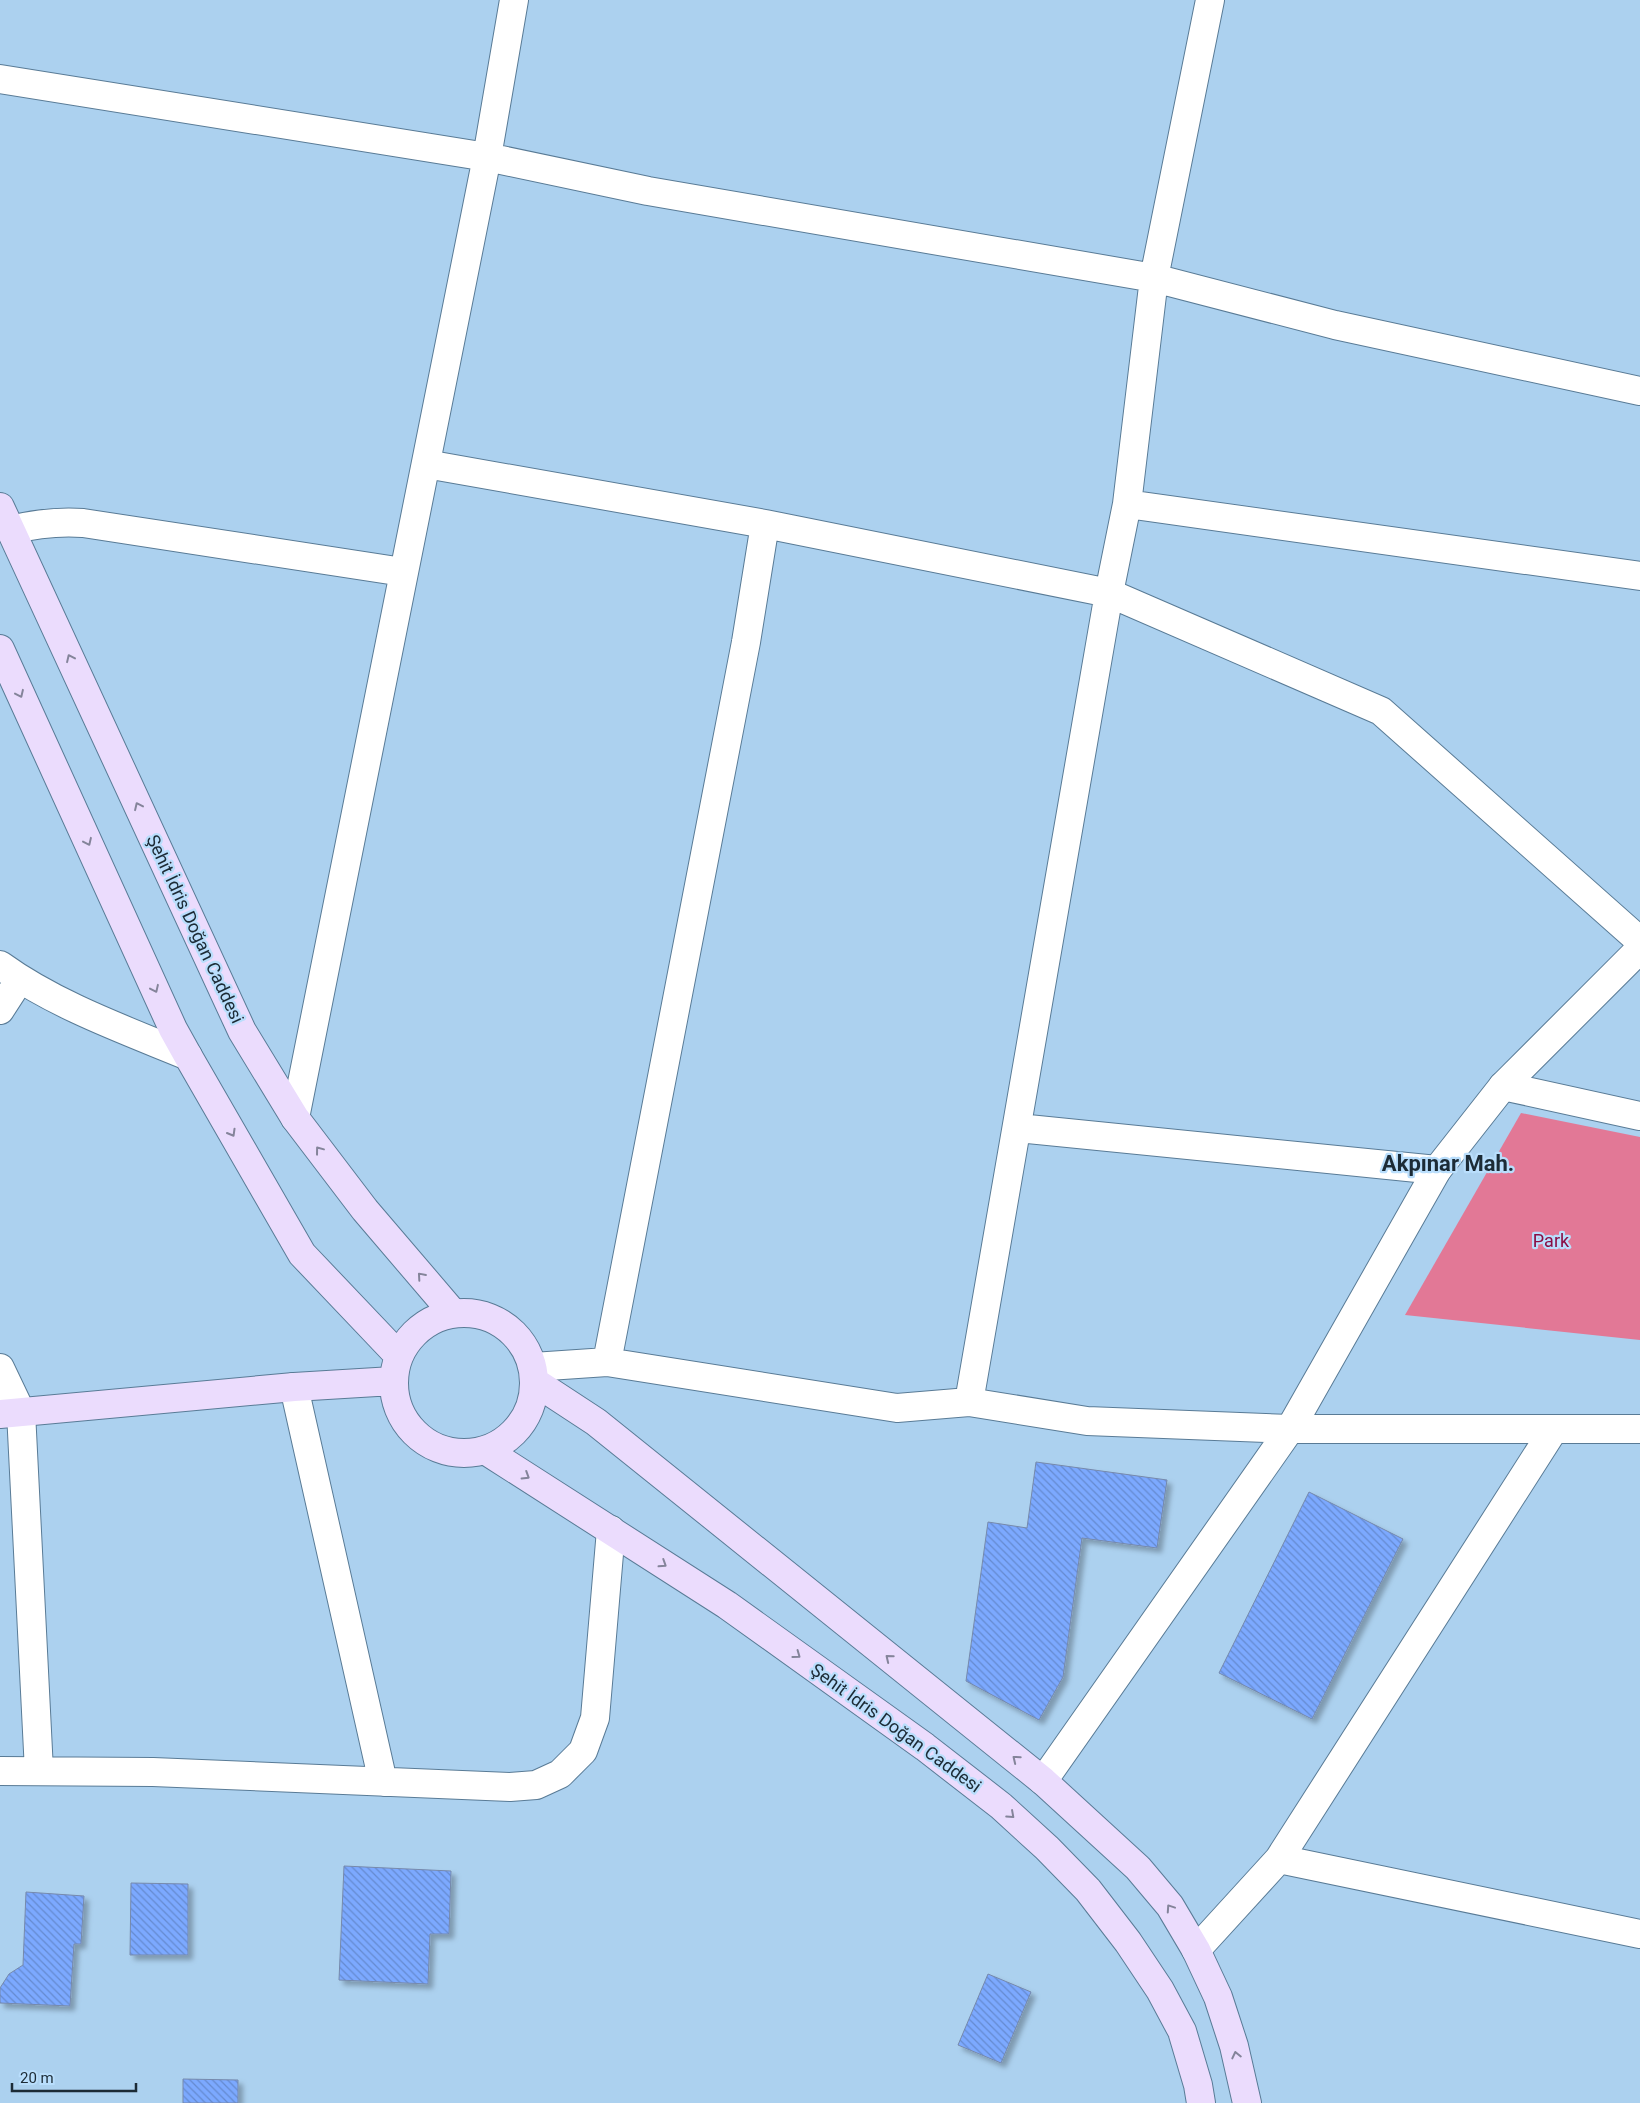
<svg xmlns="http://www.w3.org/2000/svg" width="1640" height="2103" viewBox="0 0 1640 2103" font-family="Roboto,sans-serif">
	<defs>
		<pattern id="building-back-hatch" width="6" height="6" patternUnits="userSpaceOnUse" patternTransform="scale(1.25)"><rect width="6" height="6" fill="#7ca9ff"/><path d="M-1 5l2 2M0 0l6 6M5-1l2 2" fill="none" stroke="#658acf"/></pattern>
		<filter id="shadow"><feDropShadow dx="4.5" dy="4.5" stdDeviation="2.5" flood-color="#0004"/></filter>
	</defs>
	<rect width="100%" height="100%" fill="#acd1ef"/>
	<path fill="#e27896" d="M1521,1113L1640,1137V1340L1405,1315Z"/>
	<path fill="url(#building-back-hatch)" stroke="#7689ab" filter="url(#shadow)" d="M1036,1462L1167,1480L1157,1548L1082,1538L1063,1677L1039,1720L966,1681L988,1522L1027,1528Z
		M1309,1492L1403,1539L1312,1719L1219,1673Z
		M344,1866L451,1871L449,1934H430L428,1984L339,1980Z
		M131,1883L188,1884V1955H130Z
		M26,1892L84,1896L81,1944H74L70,2006L0,2003V1988L9,1974L23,1965Z
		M988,1974L1031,1992L1001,2063L958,2045Z
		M183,2079L238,2080V2103H183Z"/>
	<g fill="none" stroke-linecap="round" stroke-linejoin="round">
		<g stroke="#597b96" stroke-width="30">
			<path id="minor" d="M0,79L487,157L648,191L1154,278L1335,325L1640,391
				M426,464L765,524L1109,593L1381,711L1640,941
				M1127,504L1640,576
				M10,530C35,524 57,521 83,523L403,572
				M0,965C55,1005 125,1030 188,1056
				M0,1010L20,979
				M1503,1086L1640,1116
				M295,1118L487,157L514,0
				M1018,1128L1437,1170
				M607,1362L746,642L765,524
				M533,1367L607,1362L897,1408L969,1402L1087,1421L1290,1429H1640
				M0,1368L21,1412L39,1771
				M294,1387L383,1782
				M969,1402L1109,593L1127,504L1154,278L1210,0
				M0,1771L153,1772L510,1787L536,1785L560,1774L583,1751L595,1718L611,1530
				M1043,1781L1290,1429
				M1279,1859L1640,1934
				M1196,1950L1279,1859L1554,1429"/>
		</g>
		<g stroke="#597b96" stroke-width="30">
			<path id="tertiary" d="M1290,1429L1437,1170L1503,1086L1640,949"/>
		</g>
		<g stroke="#597b96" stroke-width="30">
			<path id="secondary" d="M0,507L242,1031L295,1118L365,1210L453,1313
				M0,649L173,1029L188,1056L302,1254L399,1356
				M394 1383a70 70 0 1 1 140 0a70 70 0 1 1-140 0Z
				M535,1382L596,1422L1043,1781L1138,1868L1170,1906L1196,1950L1218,1997L1234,2046L1247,2103
				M0,1414L294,1387L393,1381
				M485,1450L727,1605L925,1747L1001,1806L1047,1848L1088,1890L1128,1942L1160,1990L1182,2031L1198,2085L1201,2103"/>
		</g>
		<use href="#minor" stroke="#fff" stroke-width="28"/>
		<use href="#tertiary" stroke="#fff" stroke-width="28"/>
		<use href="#secondary" stroke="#ebdcfd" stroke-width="28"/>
	</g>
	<defs><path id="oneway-chevron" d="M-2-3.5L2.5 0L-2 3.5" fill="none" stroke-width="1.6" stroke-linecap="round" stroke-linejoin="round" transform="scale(1.25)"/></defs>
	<g stroke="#84849a">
		<use href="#oneway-chevron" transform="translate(70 658) rotate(-115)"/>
		<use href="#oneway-chevron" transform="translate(20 694) rotate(65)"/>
		<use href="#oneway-chevron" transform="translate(138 806) rotate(-115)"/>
		<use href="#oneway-chevron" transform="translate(88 842) rotate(65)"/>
		<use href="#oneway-chevron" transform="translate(155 989) rotate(65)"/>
		<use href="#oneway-chevron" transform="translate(232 1133) rotate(60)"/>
		<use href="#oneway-chevron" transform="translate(319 1150) rotate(-127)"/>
		<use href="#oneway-chevron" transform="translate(421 1276) rotate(-131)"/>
		<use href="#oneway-chevron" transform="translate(526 1476) rotate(32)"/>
		<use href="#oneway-chevron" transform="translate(663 1564) rotate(33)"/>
		<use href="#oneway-chevron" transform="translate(797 1655) rotate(36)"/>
		<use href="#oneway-chevron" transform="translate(889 1658) rotate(-141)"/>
		<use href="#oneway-chevron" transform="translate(1016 1759) rotate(-141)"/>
		<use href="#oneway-chevron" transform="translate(1011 1815) rotate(42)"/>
		<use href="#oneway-chevron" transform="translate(1170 1908) rotate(-124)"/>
		<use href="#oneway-chevron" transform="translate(1236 2055) rotate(-103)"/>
	</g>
	<g text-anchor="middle" stroke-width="4.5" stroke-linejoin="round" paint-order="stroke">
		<g font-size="18" fill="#1c2b36" stroke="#b9defc">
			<text transform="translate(195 929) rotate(65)" y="6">Şehit İdris Doğan Caddesi</text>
			<text transform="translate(896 1728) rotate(36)" y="6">Şehit İdris Doğan Caddesi</text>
		</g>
		<g font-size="18" fill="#8a0e44" stroke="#b9defc">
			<text x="1551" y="1247">Park</text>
		</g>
		<g font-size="22" font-weight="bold" fill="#1c2b36" stroke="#b9defc">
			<text x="1448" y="1171">Akpınar Mah.</text>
		</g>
	</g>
	<path d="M12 2083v8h124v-8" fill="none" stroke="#1c2b36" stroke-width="2.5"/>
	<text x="20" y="2083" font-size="15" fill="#1c2b36" stroke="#b9defc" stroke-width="4" paint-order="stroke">20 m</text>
</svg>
